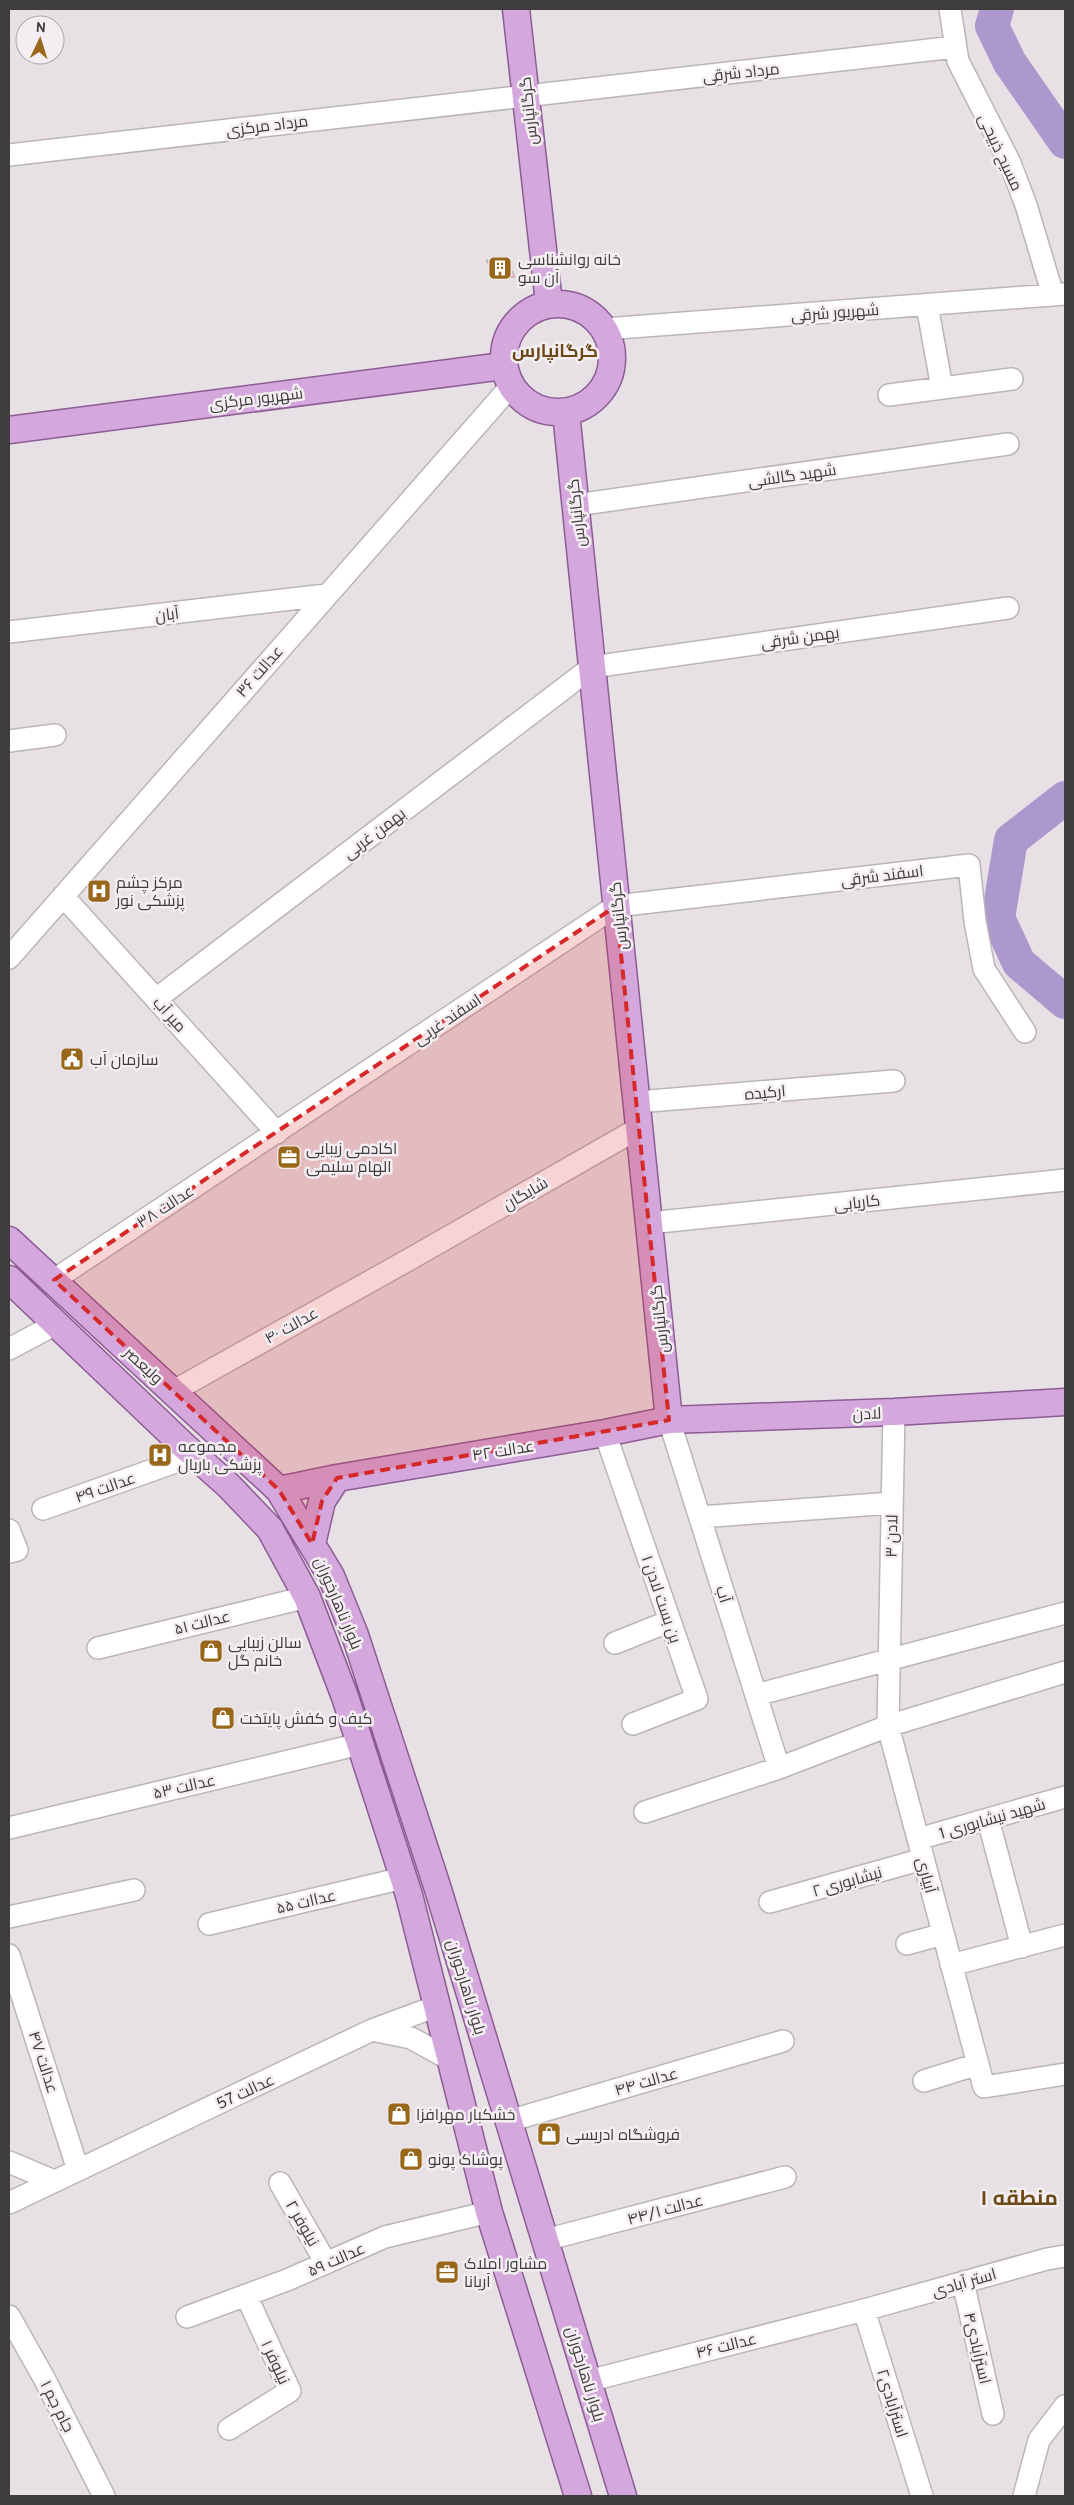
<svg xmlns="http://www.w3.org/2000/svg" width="1074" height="2505" viewBox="0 0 1074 2505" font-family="Overpass,Cairo,sans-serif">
	<rect width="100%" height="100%" fill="#e7e1e5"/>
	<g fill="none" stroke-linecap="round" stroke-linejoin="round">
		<path stroke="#ad98ce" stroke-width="34" d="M997,9L992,26L1010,63L1065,142
			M1065,798L1011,840L998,918L1019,963L1065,1002"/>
	</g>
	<path fill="#f9b6cb" stroke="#b2abad" d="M506,259L515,277L496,279L486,260Z"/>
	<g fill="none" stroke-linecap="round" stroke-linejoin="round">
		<g stroke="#bbb5b9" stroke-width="24">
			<path id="minor" d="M950,9L958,61L1010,163L1026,205L1053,295
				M9,155L955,47
				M927,305L942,388
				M605,329L1065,294
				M889,395L1012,379
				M576,505L1008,444
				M9,632L326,595
				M9,741L55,735
				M63,896L277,1133
				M9,958L511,386
				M156,999L592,667L1008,608
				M637,1102L894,1081
				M649,1223L1065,1180
				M54,1280L616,906L969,865L975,921L984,969L1025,1032
				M9,1349L56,1324
				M172,1392L410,1259L639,1128
				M894,1412L888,1726L984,2087L1065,2074
				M669,1420L779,1768
				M605,1433L697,1699L633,1724
				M43,1509L195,1455
				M700,1517L892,1503
				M9,1530L17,1550L9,1552
				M615,1643L670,1621
				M98,1648L307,1597
				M756,1695L1065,1613
				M645,1812L779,1768L888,1726L1065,1672
				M988,1819L1022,1947
				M9,1828L360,1744
				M918,1839L1065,1797
				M770,1902L923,1859
				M9,1917L134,1890
				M209,1924L403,1878
				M907,1944L943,1934
				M9,1955L78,2170
				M951,1965L1065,1935
				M372,2030L411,2038L451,2060
				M924,2081L978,2064
				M509,2121L783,2041
				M9,2162L54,2181
				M280,2183L326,2263
				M9,2203L372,2030L437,2006
				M545,2240L785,2177
				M963,2282L993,2414
				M864,2310L922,2496
				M9,2316L44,2378L104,2496
				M187,2317L287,2280L385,2237L489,2212
				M588,2381L864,2310L1047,2259L1065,2256
				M229,2429L290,2391L246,2295
				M1024,2496L1039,2440L1065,2406"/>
		</g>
		<g stroke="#8d5c95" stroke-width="29">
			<path id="major" d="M516,9L549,303
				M504 358a54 54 0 1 1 108 0a54 54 0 1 1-108 0Z
				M566,412L669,1420
				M9,430L503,366
				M9,1240L279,1490L331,1576L355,1635L437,1886L623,2496
				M9,1279L182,1444L229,1486L270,1529L307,1597L345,1697L409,1895L489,2212L578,2496
				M337,1478L605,1433L669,1420L894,1412L1065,1402
				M279,1490L337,1478L322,1501L312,1544"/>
		</g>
		<use href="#minor" stroke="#fff" stroke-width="21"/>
		<use href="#major" stroke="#d4a8dc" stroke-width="26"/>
	</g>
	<path fill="#d62828" fill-opacity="0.2" stroke="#d62828" stroke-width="4" stroke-dasharray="10 6" stroke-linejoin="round" d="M616,906L669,1420L337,1478L322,1501L312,1544L279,1490L54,1280Z"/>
	<defs>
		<g id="building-square" transform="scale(1.25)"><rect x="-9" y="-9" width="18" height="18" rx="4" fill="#98671a" stroke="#f4eef2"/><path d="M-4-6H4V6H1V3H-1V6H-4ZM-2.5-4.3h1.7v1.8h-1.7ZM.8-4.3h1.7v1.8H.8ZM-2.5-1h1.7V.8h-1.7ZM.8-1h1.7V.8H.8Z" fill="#fff"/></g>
		<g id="hospital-square" transform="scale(1.25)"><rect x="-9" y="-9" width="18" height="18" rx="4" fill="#98671a" stroke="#f4eef2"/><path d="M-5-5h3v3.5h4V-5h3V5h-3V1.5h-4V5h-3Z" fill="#fff"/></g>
		<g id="civic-square" transform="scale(1.25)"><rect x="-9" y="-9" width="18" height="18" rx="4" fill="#98671a" stroke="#f4eef2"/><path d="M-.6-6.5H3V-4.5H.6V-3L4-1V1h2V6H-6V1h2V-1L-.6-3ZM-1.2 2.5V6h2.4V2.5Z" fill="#fff"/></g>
		<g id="office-square" transform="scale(1.25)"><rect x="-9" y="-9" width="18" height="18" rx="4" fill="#98671a" stroke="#f4eef2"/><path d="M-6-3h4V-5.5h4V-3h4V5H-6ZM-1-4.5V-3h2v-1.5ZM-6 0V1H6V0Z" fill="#fff"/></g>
		<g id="shop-square" transform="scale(1.25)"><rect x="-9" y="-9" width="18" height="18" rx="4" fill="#98671a" stroke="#f4eef2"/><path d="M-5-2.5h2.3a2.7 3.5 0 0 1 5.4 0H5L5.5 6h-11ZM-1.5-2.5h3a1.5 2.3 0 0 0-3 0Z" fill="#fff"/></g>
	</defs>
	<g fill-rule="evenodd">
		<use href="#building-square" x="500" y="268"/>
		<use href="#hospital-square" x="99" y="891"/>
		<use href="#civic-square" x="72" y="1059"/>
		<use href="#office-square" x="289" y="1157"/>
		<use href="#hospital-square" x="160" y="1455"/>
		<use href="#shop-square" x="211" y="1651"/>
		<use href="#shop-square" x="223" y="1718"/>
		<use href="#shop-square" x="399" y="2114"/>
		<use href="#shop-square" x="549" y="2134"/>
		<use href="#shop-square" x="411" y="2159"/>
		<use href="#office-square" x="447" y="2272"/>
	</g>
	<g text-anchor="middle" stroke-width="5" stroke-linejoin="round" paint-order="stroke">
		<g font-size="16" fill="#3e3c3d" stroke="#f4eef2">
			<text transform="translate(741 72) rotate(-6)" y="6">مرداد شرقی</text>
			<text transform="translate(528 111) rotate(-96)" y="6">گرگانپارس</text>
			<text transform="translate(267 125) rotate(-7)" y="6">مرداد مرکزی</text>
			<text transform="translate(1001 152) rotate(65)" y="6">مسیح ذبیحی</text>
			<text transform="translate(835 312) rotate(-4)" y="6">شهریور شرقی</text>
			<text transform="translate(256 398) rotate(-7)" y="6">شهریور مرکزی</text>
			<text transform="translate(792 475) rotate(-8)" y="6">شهید گالشی</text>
			<text transform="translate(576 513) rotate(-96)" y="6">گرگانپارس</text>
			<text transform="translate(167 614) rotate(-7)" y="6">آبان</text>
			<text transform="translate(800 637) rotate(-8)" y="6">بهمن شرقی</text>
			<text transform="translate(259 671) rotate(-49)" y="6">عدالت ۳۶</text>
			<text transform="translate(374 833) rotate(-37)" y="6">بهمن غربی</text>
			<text transform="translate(882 875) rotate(-7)" y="6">اسفند شرقی</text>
			<text transform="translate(618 916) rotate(-96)" y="6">گرگانپارس</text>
			<text transform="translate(170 1014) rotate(48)" y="6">میر آب</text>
			<text transform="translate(447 1019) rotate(-34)" y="6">اسفند غربی</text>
			<text transform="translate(765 1092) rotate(-5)" y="6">ارکیده</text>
			<text transform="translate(525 1193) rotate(-30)" y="6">شایگان</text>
			<text transform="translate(857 1202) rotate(-6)" y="6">کاریابی</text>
			<text transform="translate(165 1206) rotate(-33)" y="6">عدالت ۳۸</text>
			<text transform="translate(659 1319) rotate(-96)" y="6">گرگانپارس</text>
			<text transform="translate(291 1325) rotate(-29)" y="6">عدالت ۴۰</text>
			<text transform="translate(144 1365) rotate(43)" y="6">ولیعصر</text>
			<text transform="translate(867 1413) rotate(-2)" y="6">لادن</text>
			<text transform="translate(503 1450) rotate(-9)" y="6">عدالت ۴۲</text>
			<text transform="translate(105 1487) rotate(-19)" y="6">عدالت ۴۹</text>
			<text transform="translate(891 1536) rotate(-89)" y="6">۳ لادن</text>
			<text transform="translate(724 1594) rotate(73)" y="6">آب</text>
			<text transform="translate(662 1599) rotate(71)" y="6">۱ بن بست لادن</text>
			<text transform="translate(339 1603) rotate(67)" y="6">بلوار ناهارخوران</text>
			<text transform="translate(202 1622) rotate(-14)" y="6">عدالت ۵۱</text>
			<text transform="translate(184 1786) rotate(-13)" y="6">عدالت ۵۳</text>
			<text transform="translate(992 1818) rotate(-16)" y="6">شهید نیشابوری 1</text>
			<text transform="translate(927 1875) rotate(75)" y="6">آبیاری</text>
			<text transform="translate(847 1881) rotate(-16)" y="6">نیشابوری ۲</text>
			<text transform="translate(306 1901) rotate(-13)" y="6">عداات ۵۵</text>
			<text transform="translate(467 1987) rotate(73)" y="6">بلوار ناهارخوران</text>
			<text transform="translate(44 2062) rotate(72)" y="6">عدالت ۴۷</text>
			<text transform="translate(646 2081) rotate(-16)" y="6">۴۴ عدالت</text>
			<text transform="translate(245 2091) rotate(-25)" y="6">عدالت 57</text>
			<text transform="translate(665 2209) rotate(-15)" y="6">۴۴/۱ عدالت</text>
			<text transform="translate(303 2223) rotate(60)" y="6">۲ نیلوفر</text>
			<text transform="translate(336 2259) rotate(-24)" y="6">عدالت ۵۹</text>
			<text transform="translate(964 2282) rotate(-16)" y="6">استر آبادی</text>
			<text transform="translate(726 2345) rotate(-14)" y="6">۴۶ عدالت</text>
			<text transform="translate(978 2348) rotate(77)" y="6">استرآبادی۴</text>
			<text transform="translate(276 2362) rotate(65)" y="6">۱ نیلوفر</text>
			<text transform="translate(586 2374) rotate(73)" y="6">بلوار ناهارخوران</text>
			<text transform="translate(893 2403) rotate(73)" y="6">استرآبادی۲</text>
			<text transform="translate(58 2406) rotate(63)" y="6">۱ جام جم</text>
		</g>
		<g font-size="16" fill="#3e3c3d" stroke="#f4eef2" text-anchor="start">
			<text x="518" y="265">خانه روانشناسی<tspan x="518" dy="18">آن سو</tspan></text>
			<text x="116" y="888">مرکز چشم<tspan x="116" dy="18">پزشکی نور</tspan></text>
			<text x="90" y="1065">سازمان آب</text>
			<text x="306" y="1154">اکادمی زیبایی<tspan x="306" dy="18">الهام سلیمی</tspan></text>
			<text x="178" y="1452">مجموعه<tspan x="178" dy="18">پزشکی باریال</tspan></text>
			<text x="228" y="1648">سالن زیبایی<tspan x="228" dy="18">خانم گل</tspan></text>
			<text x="240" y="1724">کیف و کفش پایتخت</text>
			<text x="416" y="2120">خشكبار مهرافزا</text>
			<text x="566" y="2140">فروشگاه ادریسی</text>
			<text x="428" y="2165">پوشاک پونو</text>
			<text x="464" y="2269">مشاور املاک<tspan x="464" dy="18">آریانا</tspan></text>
		</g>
		<g font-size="18" font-weight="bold" fill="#6c4a17" stroke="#f4eef2">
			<text x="555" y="357">گرگانپارس</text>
		</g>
		<g font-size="21" font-weight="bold" fill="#6c4a17" stroke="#f4eef2">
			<text x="1019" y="2205">منطقه ۱</text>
		</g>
	</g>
	<rect width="1074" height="2505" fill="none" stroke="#3e3c3d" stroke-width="20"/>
	<g transform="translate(40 40) rotate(4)"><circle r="24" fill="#f4eef2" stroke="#aba7aa"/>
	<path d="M0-4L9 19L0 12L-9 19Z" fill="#98671a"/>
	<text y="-8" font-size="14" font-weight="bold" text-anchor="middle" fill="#3e3c3d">N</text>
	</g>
</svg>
